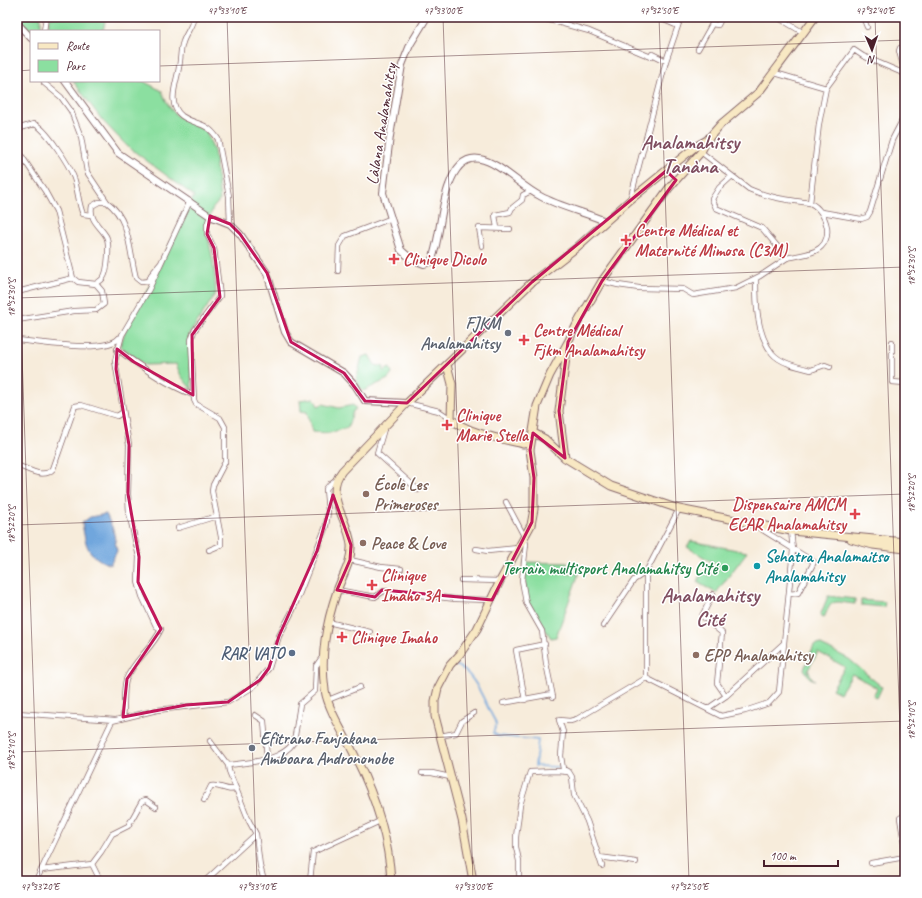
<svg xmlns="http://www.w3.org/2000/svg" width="922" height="898" viewBox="0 0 922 898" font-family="Caveat,sans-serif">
	<rect width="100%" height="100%" fill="#fff"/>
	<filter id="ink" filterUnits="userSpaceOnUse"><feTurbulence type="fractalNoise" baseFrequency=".025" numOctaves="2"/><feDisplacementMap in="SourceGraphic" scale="8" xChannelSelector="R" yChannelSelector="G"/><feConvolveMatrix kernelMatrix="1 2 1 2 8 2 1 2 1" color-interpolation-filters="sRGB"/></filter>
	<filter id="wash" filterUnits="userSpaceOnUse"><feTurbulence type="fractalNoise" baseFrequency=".012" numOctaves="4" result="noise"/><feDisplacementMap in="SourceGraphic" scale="16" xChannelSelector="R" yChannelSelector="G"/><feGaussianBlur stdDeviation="0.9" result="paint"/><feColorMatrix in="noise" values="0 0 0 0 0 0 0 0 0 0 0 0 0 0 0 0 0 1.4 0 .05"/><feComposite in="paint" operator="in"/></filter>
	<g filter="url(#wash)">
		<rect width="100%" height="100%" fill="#f7ecdb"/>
		<path fill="#8bdfa0" stroke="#6a7f66" d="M17,17H41V31H31Z
			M49,17H106L103,31H48Z
			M73,81H143L162,91C172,119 182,118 206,131L214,151L220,200L213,208L206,228L213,261L216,293L189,335L192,390L181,376L176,364L145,365L120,346L128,324L154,280L171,241L194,196L127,146L102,120Z
			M369,355L375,365L384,367L383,371L390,368L392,374L388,379L363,391L356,381L362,357Z
			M314,398L318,406L323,404L339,408L353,405L356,409L353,411L348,427L330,433L312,432L307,412L301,411L300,400Z
			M691,541L747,552L716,593L697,582L703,572L710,576L717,565L687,547Z
			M524,562L568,563L567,573H579L556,637L551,638L528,604L525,583Z
			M828,596L855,599V604C834,602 832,597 824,618L820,616Z
			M861,600L885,602L884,607L861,605Z
			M819,644L849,659L882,687L877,698L873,696L877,688L852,674L840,693L832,689L845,667L818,652L808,670L812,678L815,680L810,678L804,669L814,645Z"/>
		<path fill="#6fa6dd" stroke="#5c6284" d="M106,514L113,529L117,551L110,565C86,555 86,546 82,523L90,517Z"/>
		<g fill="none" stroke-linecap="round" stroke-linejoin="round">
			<path stroke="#6fa6dd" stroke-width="1.5" d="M454,664C477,674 483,701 495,721L496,725L493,733L498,736L538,740L535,766L560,767"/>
		</g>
	</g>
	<g filter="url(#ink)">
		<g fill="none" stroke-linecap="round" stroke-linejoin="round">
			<g stroke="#876769" stroke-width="6">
				<path id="minor" d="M194,17C192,27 186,33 183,42C180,49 181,59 179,67C177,82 166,104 182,116C197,126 206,121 218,139L229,196L230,224
					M539,17L589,31L651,57L652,54L666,61
					M657,17L678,26
					M777,17L804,33
					M863,17L867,27
					M44,31L46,17
					M698,49L712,24L718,25L722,17
					M905,73L899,51L900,48L905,47
					M44,83L61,97L71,111L81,137L87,172L107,202
					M826,88L854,50L863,56L905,74
					M17,129L34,124C45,127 70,166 74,178C78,189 78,203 83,214L91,215
					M17,149L45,191L56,211L73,278L78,282L96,284L102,291L104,304L96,310L74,311L17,320
					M701,152L749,189C769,198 788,200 810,203L819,124L826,88L775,73
					M732,176L719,188L712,199L716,208L762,228L787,258C796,256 806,255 815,251C836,241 827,211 810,203
					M630,200L666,61L681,17
					M822,212L861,219L867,217L870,212L892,140L905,115
					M497,228L495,215L510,212L512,208L522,200L523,195L531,191
					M482,246L479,228L510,229
					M338,271L339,246L345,236L392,218
					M756,278C756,301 756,333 772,353C780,363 798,367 811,370L825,365L830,367
					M602,281L618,285L639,288L683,289L693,295L736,288L760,276L787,258
					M96,284C98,282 101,281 103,278C108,272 110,243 106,236C100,226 89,220 92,206L99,202H107C131,220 129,252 136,278L141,282L149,281L151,275L161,263L190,201
					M17,292L73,278
					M17,340C38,342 106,354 119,338
					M892,342V382L905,383
					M117,349C138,365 168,385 193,395
					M407,403L439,411L451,419
					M384,429L377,453L418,490
					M19,466C30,470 44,479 53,469L75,406L81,405L117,416L123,412
					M506,502L524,536L526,544L522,580L526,603L542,631L546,663L553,697
					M679,509L646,572V678L721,716L745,711L769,703L779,692L784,643
					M759,525L758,527L814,562L798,593L789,594
					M178,528L217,516
					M476,549L488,551L518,548
					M209,550L221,545V537L212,491L213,485L225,462V427L220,418L196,404L194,400L191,340L194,331L220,296L214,248L207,234V225L210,216
					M350,560L381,567L401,569
					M461,580L500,581
					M337,590L375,597L384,591L456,599L492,600
					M713,594L702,616L722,633L717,683L726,696
					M328,622L370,632
					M603,626L634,580L646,572
					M328,700L360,687
					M525,700L516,650L545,644
					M503,703L552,694
					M707,709L726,696L784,643L793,550L791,531
					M17,713L115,720
					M255,715L264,721L267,759
					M123,717C125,705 123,691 126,680C133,661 153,648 161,629L156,626L142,596L138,582L139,557L129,513L128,494L129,445L115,361L122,335L149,289L161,263
					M440,736L456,733L462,721L474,713
					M210,741L228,765L229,771L249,821L256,834L260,866L264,881
					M228,765C249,762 281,762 294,742L300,704L315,691L316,666L323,656
					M567,771L563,769L561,756L563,732L559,720L570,721L577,719L646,678
					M422,773H432L450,777
					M204,800L211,786C220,784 228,793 236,788
					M905,815L900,818L905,849
					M599,857L636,862
					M871,863L905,857
					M92,864L99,878L103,881
					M41,870L92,864L101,852L112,834L128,826L142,801L146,800L156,807
					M36,881L112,721L157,710L228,702L253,687L269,668L279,636L293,610L326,526L328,512L326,489L330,484L338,478
					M205,881L256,834
					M310,881L313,852L380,821
					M519,881V861L516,847V837L520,805L530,772L556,771L569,772L572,777L574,795L587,821L602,866"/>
			</g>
			<g stroke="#876769" stroke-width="8">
				<path id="tertiary" d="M427,17L410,45L402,65L390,136L383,193L401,250L411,259L424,264L431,262C440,241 440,208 449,185C470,126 511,182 540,196C560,207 584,212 605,221
					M17,23L31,38
					M65,81L118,153L210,216L230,224L240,234L267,273L285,332L291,342L344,373L355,385L365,401L407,403"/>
			</g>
			<g stroke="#876769" stroke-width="9">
				<path id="secondary" d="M447,365L452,384L451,419C467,433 502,439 523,444L528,443L531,441
					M534,433L545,439L565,458L611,486L679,509L791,531L905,542
					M565,458L559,411L568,342L578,322L602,281L669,188L701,152L707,140L721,124L759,92L815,17
					M851,539L873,545L905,549
					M391,881C389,839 374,794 355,756C346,737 328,710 325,690C320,655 326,624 337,591C342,576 352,562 351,545C349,520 323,495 342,471L407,403L532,282L576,248L630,200L695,147L707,140
					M473,881L462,820L435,716V701L438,688L450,665L460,654L477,629L500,581L531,525L534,509V478L530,450L537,406L550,375L568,342"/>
			</g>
			<use href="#minor" stroke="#fff" stroke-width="4.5"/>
			<use href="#tertiary" stroke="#fff" stroke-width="6"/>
			<use href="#secondary" stroke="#f8e8c3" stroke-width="7"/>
		</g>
	</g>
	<path fill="none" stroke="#c2185b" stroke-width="3" stroke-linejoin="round" d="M666,171L676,180L602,281L568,342L559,411L565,458L533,433L530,450L534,478L532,522L492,600L382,590L375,597L337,590L350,560L351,545L333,495L317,551L279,636L269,668L260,680L228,702L186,705L123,717L127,679L161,629L138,582L139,557L128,494L129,445L116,369L117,349L134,362L193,395L192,335L220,297L214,248L207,234L210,216L230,224L240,234L267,273L291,342L344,373L365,401L407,403L532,282Z"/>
	<path fill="none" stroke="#4a1f2b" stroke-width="1" stroke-opacity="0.45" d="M227,17L257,881M443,17L473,881M659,17L689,881M875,17L905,872M159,66L905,40M17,71L31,70M17,208L40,881M17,298L905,267M17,525L905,494M17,752L905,721"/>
	<g fill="#e0444e" stroke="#fff" stroke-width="1.5">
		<path d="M624 234h4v4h4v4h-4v4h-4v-4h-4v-4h4z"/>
		<path d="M392 253h4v4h4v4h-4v4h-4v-4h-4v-4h4z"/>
		<path d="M522 334h4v4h4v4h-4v4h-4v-4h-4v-4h4z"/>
		<path d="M445 419h4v4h4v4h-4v4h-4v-4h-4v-4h4z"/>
		<path d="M853 508h4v4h4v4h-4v4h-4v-4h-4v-4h4z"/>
		<path d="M370 579h4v4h4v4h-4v4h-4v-4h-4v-4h4z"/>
		<path d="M340 631h4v4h4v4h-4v4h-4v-4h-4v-4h4z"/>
	</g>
	<g fill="#6b7280" stroke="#fff" stroke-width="1.5">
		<circle cx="508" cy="333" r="4"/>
		<circle cx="252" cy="748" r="4"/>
	</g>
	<g fill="#8d6e63" stroke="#fff" stroke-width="1.5">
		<circle cx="366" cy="494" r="4"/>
		<circle cx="363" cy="543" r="4"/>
		<circle cx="696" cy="655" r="4"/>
	</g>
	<circle fill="#0f9aa8" stroke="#fff" stroke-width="1.5" cx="757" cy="566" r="4"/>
	<circle fill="#2e9e5b" stroke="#fff" stroke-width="1.5" cx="725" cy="568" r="4"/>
	<circle fill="#5c6f8a" stroke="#fff" stroke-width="1.5" cx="292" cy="653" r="4"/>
	<g text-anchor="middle" stroke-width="3" stroke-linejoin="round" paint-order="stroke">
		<g font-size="17" fill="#4a1f2b" stroke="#fff">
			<text transform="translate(381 124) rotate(-81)" y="6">Làlana Analamahitsy</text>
		</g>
		<g font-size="17" font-weight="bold" fill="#be3a42" stroke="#fff" text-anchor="start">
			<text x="635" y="236">Centre Médical et<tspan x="635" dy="20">Maternité Mimosa (C3M)</tspan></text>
			<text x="403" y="265">Clinique Dicolo</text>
			<text x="533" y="336">Centre Médical<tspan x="533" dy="20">Fjkm Analamahitsy</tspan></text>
			<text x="456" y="421">Clinique<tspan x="456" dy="20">Marie Stella</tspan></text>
			<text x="846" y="510" text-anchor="end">Dispensaire AMCM<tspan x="846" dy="20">ECAR Analamahitsy</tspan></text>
			<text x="381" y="581">Clinique<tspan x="381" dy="20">Imaho 3A</tspan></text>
			<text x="351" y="643">Clinique Imaho</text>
		</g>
		<g font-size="17" font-weight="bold" fill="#5b616d" stroke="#fff" text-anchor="end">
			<text x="500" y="329">FJKM<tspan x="500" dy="20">Analamahitsy</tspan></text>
			<text x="260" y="744" text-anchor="start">Efitrano Fanjakana<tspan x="260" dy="20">Amboara Andrononobe</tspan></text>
		</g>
		<g font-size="17" font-weight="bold" fill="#785e54" stroke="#fff" text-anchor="start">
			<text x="374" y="490">École Les<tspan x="374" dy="20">Primeroses</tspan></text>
			<text x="371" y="549">Peace &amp; Love</text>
			<text x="704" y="661">EPP Analamahitsy</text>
		</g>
		<g font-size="17" font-weight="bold" fill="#0d838f" stroke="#fff" text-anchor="start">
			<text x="765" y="562">Sehatra Analamaitso<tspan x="765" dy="20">Analamahitsy</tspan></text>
		</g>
		<g font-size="17" font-weight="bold" fill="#27864d" stroke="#fff" text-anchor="end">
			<text x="717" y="574">Terrain multisport Analamahitsy Cité</text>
		</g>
		<g font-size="17" font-weight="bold" fill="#4e5e75" stroke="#fff" text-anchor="end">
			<text x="284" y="659">RAR' VATO</text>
		</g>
		<g font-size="21" font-weight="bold" fill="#804f61" stroke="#fff">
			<text x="690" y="149">Analamahitsy<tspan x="690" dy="24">Tanàna</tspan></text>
			<text x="710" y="602">Analamahitsy<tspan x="710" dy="24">Cité</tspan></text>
		</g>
	</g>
	<rect width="922" height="898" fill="none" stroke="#fff" stroke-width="44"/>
	<rect x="30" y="30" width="130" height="52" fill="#ffffff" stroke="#b7a5aa"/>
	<rect x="38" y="43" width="20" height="6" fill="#f8e8c3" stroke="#b7a5aa"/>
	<text x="66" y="50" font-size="12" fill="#4a1f2b">Route</text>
	<rect x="38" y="60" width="20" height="12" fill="#8bdfa0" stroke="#b7a5aa"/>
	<text x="66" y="70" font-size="12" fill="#4a1f2b">Parc</text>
	<g transform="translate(872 50) rotate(178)" stroke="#ffffff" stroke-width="3" paint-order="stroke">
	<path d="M0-3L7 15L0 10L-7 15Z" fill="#4a1f2b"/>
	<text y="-6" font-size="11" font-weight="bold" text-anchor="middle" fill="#4a1f2b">N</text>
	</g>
	<path d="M764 860v6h74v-6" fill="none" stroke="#4a1f2b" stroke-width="2"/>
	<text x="770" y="860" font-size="12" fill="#4a1f2b" stroke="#ffffff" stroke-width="3" paint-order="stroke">100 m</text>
	<rect x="22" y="22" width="878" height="854" fill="none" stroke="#4a1f2b" stroke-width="1.5"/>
	<g font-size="10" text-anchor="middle" fill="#4a1f2b">
		<text x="227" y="14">47°33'10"E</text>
		<text x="443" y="14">47°33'00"E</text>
		<text x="659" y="14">47°32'50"E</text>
		<text x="875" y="14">47°32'40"E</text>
		<text transform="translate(911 267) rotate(-90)" y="4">18°52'30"S</text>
		<text transform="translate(11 298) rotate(-90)" y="4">18°52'30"S</text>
		<text transform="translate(911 494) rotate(-90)" y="4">18°52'20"S</text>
		<text transform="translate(11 525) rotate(-90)" y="4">18°52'20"S</text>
		<text transform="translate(911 721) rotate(-90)" y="4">18°52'10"S</text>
		<text transform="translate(11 752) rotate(-90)" y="4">18°52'10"S</text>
		<text x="40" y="890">47°33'20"E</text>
		<text x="257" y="890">47°33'10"E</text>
		<text x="473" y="890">47°33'00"E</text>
		<text x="689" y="890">47°32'50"E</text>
	</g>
</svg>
